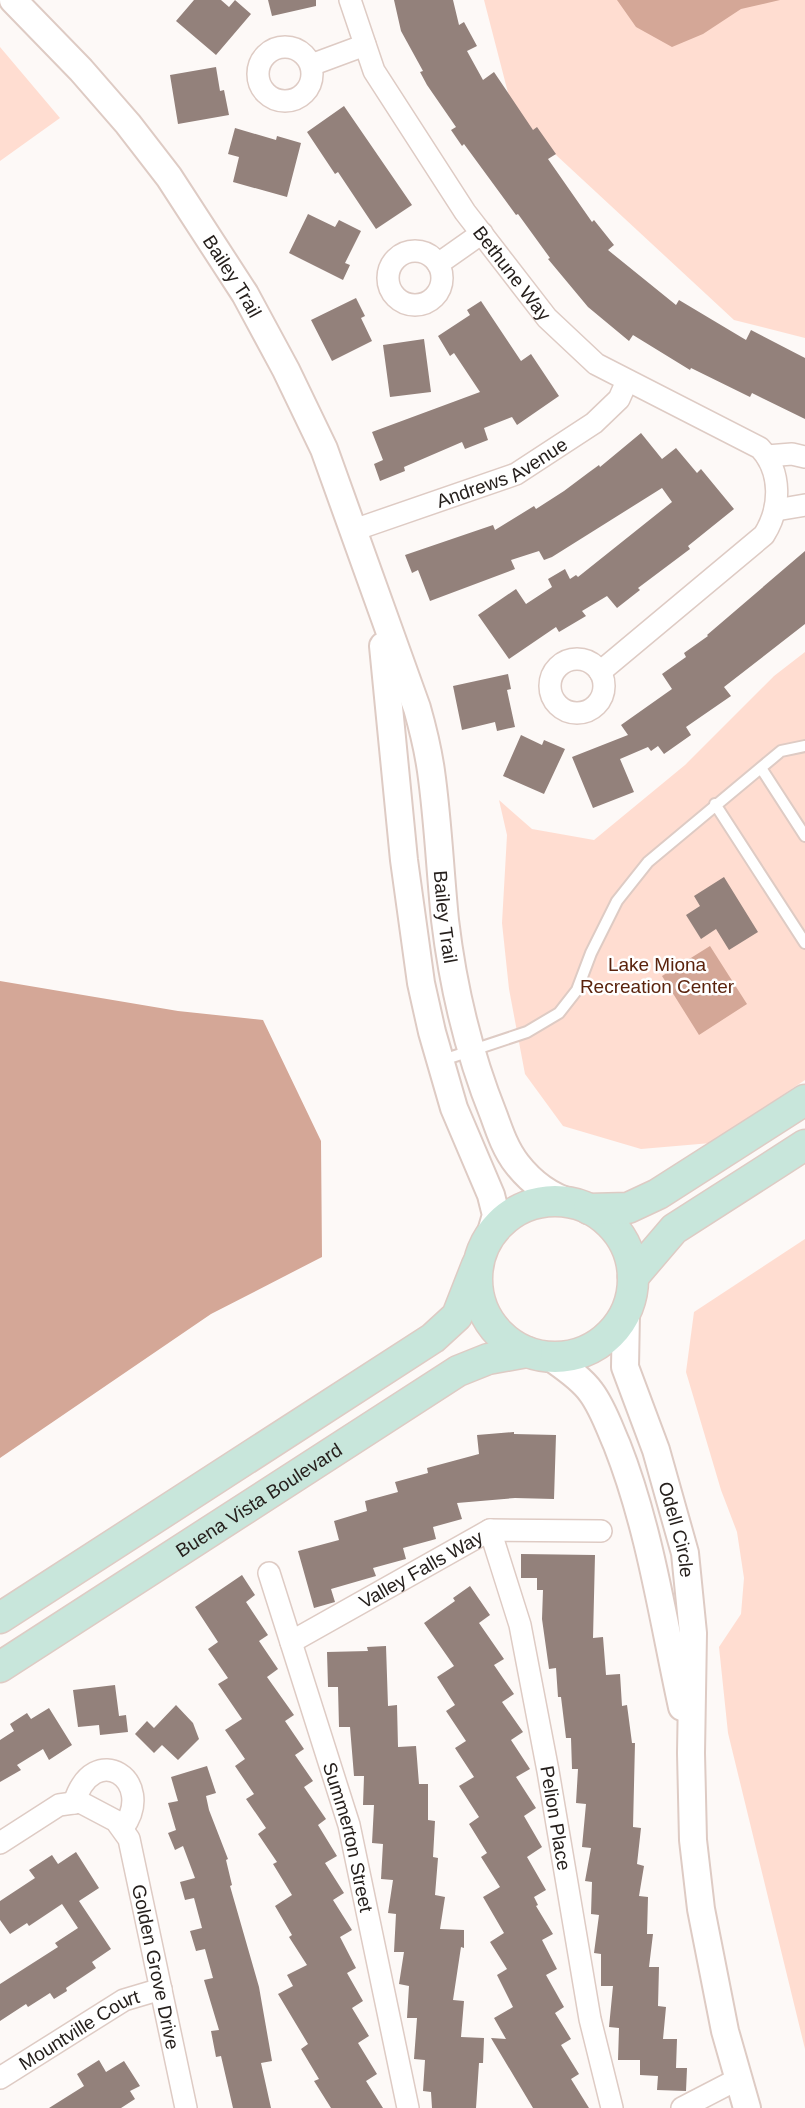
<svg xmlns="http://www.w3.org/2000/svg" width="805" height="2108" viewBox="0 0 805 2108" font-family="Arial,sans-serif">
	<rect width="100%" height="100%" fill="#fdf9f7"/>
	<path fill="#ffddd1" d="M484,0H805V338L734,320L514,116Z
		M0,47L60,118L0,161Z
		M805,652V1080L711,1143L641,1149L563,1126L525,1074L509,989L502,923L507,835L499,800L532,829L594,840L685,765L774,676Z
		M805,1239V2049L728,1733L719,1647L741,1614L744,1578L737,1532L721,1490L686,1372L694,1312Z"/>
	<path fill="#d4a797" d="M617,0H780L741,9L703,34L672,47L636,27Z
		M710,946L747,1004L699,1035L662,976Z
		M0,981L178,1011L263,1020L321,1141L322,1257L211,1314L0,1458Z"/>
	<path fill="#93817b" d="M194,0H221L229,7L235,0L251,14L216,55L176,21Z
		M268,0H316V6L272,16Z
		M394,0H453L459,25L464,22L477,46L467,51L483,80L494,72L533,130L537,127L556,154L548,159L592,222L594,220L614,245L608,250L676,305L679,300L746,340L751,330L805,358V419L752,393L750,397L691,368L690,370L633,335L629,341L588,307L548,259L550,258L518,214L516,215L464,144L462,146L451,130L456,127L427,85L420,72L423,71L401,31Z
		M216,67L220,91L224,90L229,115L178,124L170,75Z
		M344,106L412,205L376,229L338,172L335,174L307,132Z
		M235,128L276,140L277,136L301,143L287,197L233,182L239,157L228,154Z
		M308,214L335,227L339,220L361,231L345,263L350,265L343,280L289,253Z
		M356,298L365,316L361,318L372,341L332,361L311,320Z
		M481,301L521,361L531,354L559,396L517,425L512,417L484,428L488,440L465,449L462,442L404,467L405,471L380,481L374,464L383,460L372,432L480,392L454,353L450,356L438,336L470,315L467,310Z
		M424,339L431,392L390,397L383,345Z
		M641,433L662,459L676,448L697,473L701,469L734,509L688,546L690,549L638,588L640,590L617,608L607,596L582,611L586,616L559,632L556,627L509,659L478,615L516,589L526,604L552,587L548,579L565,569L570,579L576,575L578,577L672,502L662,488L552,557L544,560L539,551L511,560L515,569L430,601L418,570L412,573L405,555L493,525L495,530L534,506L536,509L564,491L588,473L599,465L600,467Z
		M805,551V624L724,687L731,696L686,727L691,735L664,754L658,746L651,751L648,747L620,759L634,792L593,808L572,757L628,735L621,725L672,689L662,674L686,657L684,653L708,636L707,635Z
		M508,674L511,689L507,690L515,727L497,731L495,722L462,730L453,686Z
		M521,735L542,745L544,740L565,749L544,794L503,776Z
		M724,877L758,932L729,950L716,929L701,939L686,915L700,906L694,896Z
		M514,1432V1434L556,1435L554,1499L515,1498L457,1503L462,1519L433,1527L436,1539L403,1548L406,1559L373,1568L376,1576L331,1589L335,1602L314,1608L298,1551L339,1540L334,1521L367,1511L365,1501L398,1492L395,1482L428,1473L427,1468L479,1454L477,1435Z
		M521,1554L595,1555L593,1638L603,1637L606,1675L620,1674L622,1706L627,1705L632,1743H635L633,1827L641,1828L637,1864L644,1866L639,1896L648,1897L647,1934H653L649,1967H659L658,2006L666,2007L663,2039H677L676,2068H687L686,2091L657,2090L658,2076L640,2075V2060H618L619,2028L609,2027L613,1986H601V1954L594,1953L599,1915L591,1914L592,1882L585,1881L591,1848L582,1847L586,1804L576,1803L578,1769H572L571,1738H566L561,1697H558L556,1668L549,1669L542,1619L543,1590H537V1578H521Z
		M242,1575L255,1595L246,1602L268,1635L259,1641L278,1669L267,1677L294,1715L285,1721L304,1749L295,1755L313,1781L304,1787L326,1819L318,1825L337,1856L325,1863L344,1893L333,1900L352,1930L340,1937L356,1968L347,1973L363,2001L352,2008L369,2036L358,2043L377,2074L366,2081L383,2108H331L314,2081L319,2079L301,2049L308,2044L278,1994L293,1986L287,1975L307,1965L289,1937L292,1935L275,1906L292,1895L273,1864L277,1862L258,1834L266,1828L246,1799L254,1794L235,1766L245,1759L225,1730L242,1719L218,1684L228,1678L208,1649L218,1642L195,1607Z
		M470,1586L490,1615L479,1623L504,1659L494,1665L514,1694L502,1702L523,1732L511,1740L530,1769L516,1777L536,1808L524,1816L542,1847L527,1857L546,1890L534,1897L538,1905L536,1906L553,1934L542,1940L557,1969L546,1975L564,2007L555,2013L571,2039L561,2045L579,2074L571,2079L589,2108H533L491,2038L506,2039L494,2018L513,2007L497,1975L507,1969L490,1942L504,1933L483,1897L500,1887L481,1857L487,1853L469,1824L479,1817L459,1786L474,1777L455,1748L466,1741L446,1711L455,1705L437,1677L454,1666L424,1623L455,1601L453,1598Z
		M386,1646L388,1706L397,1705L398,1747L416,1746L419,1784H428V1820L435,1821L433,1857L438,1858L435,1895L445,1897L440,1929L464,1930V1948L461,1947L453,2000L464,2001L461,2037L484,2038L483,2063H479L476,2108H432L431,2092L423,2091L425,2060L414,2059L417,2018H407L409,1986L399,1984L404,1952H394L396,1914L388,1913L393,1880L381,1879L383,1844L372,1843L374,1805H363L364,1776H354L350,1727H339L338,1687H328L327,1652L368,1651L367,1647Z
		M115,1685L119,1716L126,1715L128,1732L100,1735L99,1725L78,1727L73,1690Z
		M176,1705L193,1723L199,1739L178,1760L162,1745L154,1753L135,1734L147,1721L154,1728Z
		M49,1708L72,1745L49,1760L43,1749L17,1765L21,1770L0,1782V1740L14,1731L10,1724L27,1713L31,1719Z
		M207,1766L216,1793L206,1796L209,1810L228,1859L226,1860L232,1885L230,1886L259,1987L272,2061L261,2063L271,2108H233L221,2056L216,2057L211,2031L219,2030L204,1980L213,1978L205,1949L196,1951L190,1931L202,1928L194,1898L185,1900L180,1882L195,1878L183,1846L175,1850L168,1833L176,1830L168,1803L178,1801L171,1777Z
		M76,1852L99,1888L79,1901L111,1949L92,1962L96,1968L66,1988L67,1991L54,1999L50,1993L28,2007L26,2004L0,2021V1984L58,1947L55,1943L78,1928L62,1904L29,1926L27,1923L10,1934L0,1920V1901L35,1878L29,1870L52,1855L58,1864Z
		M99,2060L106,2072L124,2061L140,2086L130,2091L135,2099L121,2108H49L84,2086L77,2074Z"/>
	<g fill="none" stroke-linecap="round" stroke-linejoin="round">
		<g stroke="#decbc4" stroke-width="14">
			<path id="service" d="M761,768L805,836
				M715,804L805,943
				M440,1061L527,1032L559,1013L577,990L591,953L617,901L648,862L781,751L805,746"/>
		</g>
		<g stroke="#decbc4" stroke-width="24">
			<g id="minor">
				<path id="s1" d="M350,0L374,71L465,212L547,318L596,364L760,448C782,472 781,508 764,535L600,672"/>
				<circle cx="285" cy="74" r="27"/>
				<path d="M311,65L365,45"/>
				<circle cx="415" cy="278" r="27"/>
				<path d="M438,264L482,233"/>
				<path d="M767,456L792,454L805,457"/>
				<path d="M776,510L805,505"/>
				<path id="s2" d="M354,530L516,474L594,423L619,399L627,381"/>
				<circle cx="577" cy="686" r="27"/>
				<path id="s3" d="M490,1530L520,1625L548,1771L590,2019L612,2108"/>
				<path id="s4" d="M269,1573L349,1825L408,2108"/>
				<path id="s5" d="M291,1642L490,1530L601,1531"/>
				<path d="M74,1803C94,1738 157,1781 123,1828"/>
				<path id="s6" d="M0,1843L59,1805L80,1802L116,1821L129,1839L186,2108"/>
				<path id="s7" d="M0,2078L124,2000L161,1989"/>
				<path d="M682,2108L738,2079"/>
			</g>
		</g>
		<g stroke="#decbc4" stroke-width="30">
			<g id="tertiary">
				<path id="s8" d="M13,0L81,70L128,124L169,177L245,294L286,370L324,449L417,708C423,729 428,750 431,771C438,820 440,870 445,920C453,987 469,1054 494,1116C500,1133 506,1150 517,1164C531,1182 551,1197 573,1203"/>
				<path d="M383,646L404,860L421,983L432,1032L454,1108L491,1195L496,1215L491,1232"/>
				<path id="s9" d="M626,1312L625,1367L656,1450L685,1553L693,1633L691,1753L693,1840L701,1909L725,2031L747,2108"/>
				<path d="M550,1357C564,1367 581,1378 591,1392C603,1408 609,1427 617,1445C650,1529 663,1620 682,1707"/>
			</g>
		</g>
		<g stroke="#decbc4" stroke-width="33">
			<g id="secondary">
				<circle cx="555" cy="1279" r="78"/>
				<path d="M589,1209L628,1208L658,1194L805,1100"/>
				<path d="M633,1277L674,1229L805,1145"/>
				<path d="M0,1618L433,1338L457,1316L477,1265"/>
				<path id="s10" d="M0,1667L458,1371L488,1359L527,1352"/>
			</g>
		</g>
		<use href="#service" stroke="#fff" stroke-width="10"/>
		<use href="#minor" stroke="#fff" stroke-width="21"/>
		<use href="#tertiary" stroke="#fff" stroke-width="26"/>
		<use href="#secondary" stroke="#c8e6db" stroke-width="30"/>
	</g>
	<g text-anchor="middle" stroke-width="5" stroke-linejoin="round" paint-order="stroke">
		<g font-size="19" fill="#26201d" stroke="#fff">
			<text dy="7" stroke="none"><textPath href="#s1" startOffset="320">Bethune Way</textPath></text>
			<text dy="7" stroke="none"><textPath href="#s8" startOffset="354">Bailey Trail</textPath></text>
			<text dy="7" stroke="none"><textPath href="#s2" startOffset="159">Andrews Avenue</textPath></text>
			<text dy="7" stroke="none"><textPath href="#s8" startOffset="1036">Bailey Trail</textPath></text>
			<text dy="7" stroke="none"><textPath href="#s10" startOffset="308">Buena Vista Boulevard</textPath></text>
			<text dy="7" stroke="none"><textPath href="#s9" startOffset="226">Odell Circle</textPath></text>
			<text dy="7" stroke="none"><textPath href="#s5" startOffset="149">Valley Falls Way</textPath></text>
			<text dy="7" stroke="none"><textPath href="#s3" startOffset="296">Pelion Place</textPath></text>
			<text dy="7" stroke="none"><textPath href="#s4" startOffset="276">Summerton Street</textPath></text>
			<text dy="7" stroke="none"><textPath href="#s6" startOffset="285">Golden Grove Drive</textPath></text>
			<text dy="7" stroke="none"><textPath href="#s7" startOffset="93">Mountville Court</textPath></text>
		</g>
		<g font-size="19" fill="#5a230d" stroke="#fff">
			<text x="657" y="971">Lake Miona<tspan x="657" dy="22">Recreation Center</tspan></text>
		</g>
	</g>
</svg>
